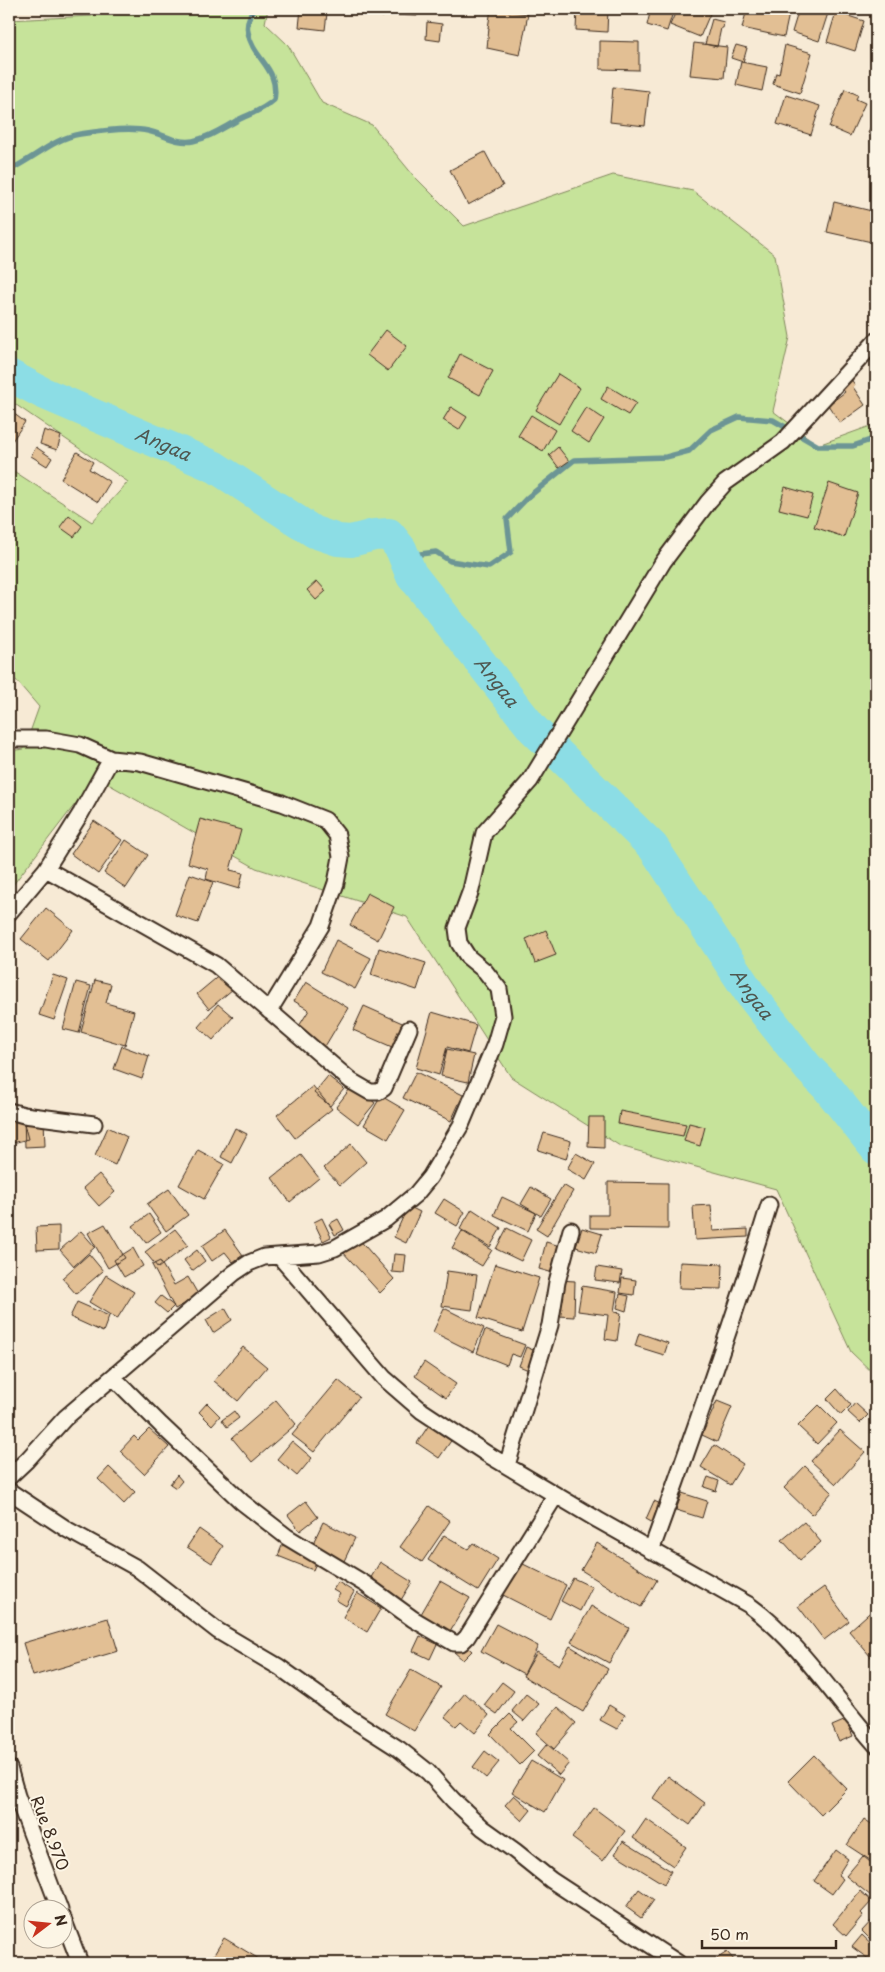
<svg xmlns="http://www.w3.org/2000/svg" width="885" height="1972" viewBox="0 0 885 1972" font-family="'Playpen Sans',sans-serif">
	<rect width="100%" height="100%" fill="#f7ead5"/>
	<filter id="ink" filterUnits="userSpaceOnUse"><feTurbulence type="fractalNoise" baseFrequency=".02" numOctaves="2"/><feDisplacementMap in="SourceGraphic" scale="10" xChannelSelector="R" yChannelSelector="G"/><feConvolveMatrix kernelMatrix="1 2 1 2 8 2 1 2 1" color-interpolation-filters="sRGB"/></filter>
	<g filter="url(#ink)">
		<path fill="#c6e39a" stroke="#80865c" d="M110,9H268L265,23L288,45L322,103L372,125L413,175L464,226L613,175L693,191L775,255L790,337L773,411L818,445L876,424V1376L851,1352L776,1189L620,1146L511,1077L407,917L256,868L96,777L9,890V751L24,749L39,707L9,672V468L92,522L128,482L9,400V20L91,16Z"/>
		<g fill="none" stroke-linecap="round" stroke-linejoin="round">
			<path stroke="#6c9595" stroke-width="5.5" d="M9,170C32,160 54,138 80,134C99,131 130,127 148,131C163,134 177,144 193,141C209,138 223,128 238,120C250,114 263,110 274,100C280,67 252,59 248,32C246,25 250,15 253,9
				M404,556L436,552L450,561L489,567L511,552L507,519L527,498L574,460L666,457L689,451L711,430L739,417L773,420L818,446H853L876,438"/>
			<path stroke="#8cdde5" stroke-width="32" id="s1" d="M9,375L43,393L215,467L314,532L338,540L351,541L374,535L389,534L401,549L411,574L533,729L653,847L751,995L809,1069L827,1087L876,1149"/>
		</g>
		<path fill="#e2bf94" stroke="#3b2a1e" d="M301,9H317V12L327,13L325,30L299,27Z
			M359,9H385L383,17Z
			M392,9H418L417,16L392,15Z
			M491,9L528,14L520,55L487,48L489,28H488Z
			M577,9H608L607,32L576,30Z
			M651,9H674L667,31L647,25Z
			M677,9H712L700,37L670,25Z
			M747,9H790L784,37L742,28Z
			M799,9L829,10L819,41L792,32Z
			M836,12L864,21L855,51L827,42Z
			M712,19L724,22L723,28H721L717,47L705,44Z
			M427,22L442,24L440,41L426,39Z
			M600,41L639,42V70L600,69Z
			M694,43L727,47L724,78L690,75Z
			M736,45L747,48L743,62L731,58Z
			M785,45L812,53L800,93L773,84L776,73L779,74Z
			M741,62L767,67L762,91L736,85Z
			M613,87L649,91L645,126L610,122Z
			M845,89L858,95L856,99L865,103L850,136L829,127Z
			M786,95L820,106L811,135L777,124Z
			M876,114V137L868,133Z
			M485,152L503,186L468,205L450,170Z
			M834,202L876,212V243L827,232Z
			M386,330L407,346L388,371L367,355Z
			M460,354L493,371L480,395L448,378Z
			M558,374L580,388L559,424L536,410Z
			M851,379L855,385L853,387L865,405L840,423L828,405L845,392L840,386Z
			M608,386L636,403L628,415L601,399Z
			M451,407L467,417L459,430L443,420Z
			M586,407L604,419L589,443L571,431Z
			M9,410L25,422L12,441L9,439Z
			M531,415L555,430L543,451L518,436Z
			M44,430L61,436L57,450L40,444Z
			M36,447L52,458L47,466L31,456Z
			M558,447L569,461L559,468L549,455Z
			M77,452L93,462L89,469L110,482L98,502L61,479Z
			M829,483L858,493L844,537L814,527Z
			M785,487L813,495L807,516L779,509Z
			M69,515L82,526L74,537L60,527Z
			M317,581L326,591L316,600L307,590Z
			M200,819L241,830L230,870L243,873L239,889L206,879L208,869L188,863Z
			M94,821L122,840L98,874L71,854Z
			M126,840L148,855L126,888L104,873Z
			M190,874L213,882L198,923L175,915Z
			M367,893L394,907L378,940L350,925Z
			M46,908L73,930L49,961L21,939Z
			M546,930L556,955L535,963L526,939Z
			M336,940L371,958L355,989L321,972Z
			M379,948L426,963L417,990L371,975Z
			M221,974L233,989L209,1009L197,994Z
			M53,975L68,980L54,1020L39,1015Z
			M95,980L111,984L106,1003L134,1011L125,1045L81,1032Z
			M76,982L91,986L79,1033L63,1029Z
			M306,982L348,1008L324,1048L296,1031L309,1010L294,1001Z
			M218,1004L233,1017L213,1040L198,1027Z
			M364,1006L409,1026L399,1050L353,1030Z
			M432,1012L476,1025L468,1053L447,1047L439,1075L416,1068Z
			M122,1046L149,1056L142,1079L114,1069Z
			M447,1049L474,1055L468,1082L441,1076Z
			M416,1072L463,1095L451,1121L403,1098Z
			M328,1076L344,1089L330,1106L314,1093Z
			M353,1085L375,1103L358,1124L336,1107Z
			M313,1086L332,1109L295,1138L277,1115Z
			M381,1096L405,1110L388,1139L364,1125Z
			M620,1111L686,1124L683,1136L618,1124Z
			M21,1112L28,1139L9,1144V1115Z
			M589,1117H604V1148L588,1147Z
			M24,1119H44L45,1146L25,1147Z
			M689,1123L705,1127L700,1146L684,1141Z
			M108,1127L127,1137L115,1165L95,1156Z
			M235,1128L247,1134L232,1163L221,1157Z
			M544,1133L571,1141L566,1159L538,1150Z
			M351,1144L366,1162L340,1185L324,1168Z
			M198,1150L224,1164L204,1199L179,1185Z
			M576,1153L595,1164L586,1180L567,1169Z
			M301,1155L319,1178L290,1202L272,1178Z
			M99,1174L115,1192L99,1206L83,1188Z
			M608,1182L668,1183V1229L590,1228V1215H608Z
			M563,1185L573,1191L547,1236L536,1229Z
			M531,1187L551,1199L541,1216L521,1204Z
			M169,1189L188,1215L166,1231L147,1204Z
			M502,1197L536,1213L528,1231L494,1215Z
			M444,1199L465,1212L457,1226L435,1213Z
			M711,1205L713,1231L748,1229V1237L695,1240L693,1206Z
			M408,1206L420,1212L406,1243L394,1237Z
			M472,1209L501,1228L490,1247L460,1229Z
			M149,1214L161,1232L146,1243L133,1226Z
			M322,1218L331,1237L323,1241L314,1222Z
			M338,1219L344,1230L335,1235L329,1224Z
			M105,1224L125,1258L108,1268L88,1233Z
			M59,1226V1249L37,1250L36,1227Z
			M507,1228L531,1240L521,1261L496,1249Z
			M582,1228L602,1234L596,1253L576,1247Z
			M175,1229L188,1245L158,1268L145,1252Z
			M225,1230L243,1255L233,1262L225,1252L212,1261L202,1246Z
			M81,1231L95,1247L74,1266L60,1250Z
			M462,1231L492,1250L482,1266L452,1248Z
			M357,1237L394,1279L380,1293L342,1251Z
			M546,1242L564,1247L557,1274L539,1269Z
			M133,1248L143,1266L124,1277L114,1260Z
			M197,1250L205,1261L192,1271L184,1260Z
			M89,1254L103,1271L76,1294L62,1278Z
			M394,1254L406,1255L404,1273L392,1272Z
			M160,1261L174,1285L188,1277L199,1296L175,1309L152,1265Z
			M680,1262L723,1264L722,1289L679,1288Z
			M495,1264L539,1278L522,1332L478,1318Z
			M597,1267L622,1271L620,1283L595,1280Z
			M447,1271L477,1275L472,1310L442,1306Z
			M106,1275L134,1292L117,1319L89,1302Z
			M622,1278L636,1280L634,1295L620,1293Z
			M559,1280L575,1281L574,1317L558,1316Z
			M582,1286L617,1292L614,1312L621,1313L617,1341L605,1339L608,1315L578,1311Z
			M620,1294L629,1296L626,1311L617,1308Z
			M161,1296L174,1306L167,1313L155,1303Z
			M77,1302L109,1316L103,1332L70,1317Z
			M225,1308L232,1320L213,1333L206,1320Z
			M444,1308L484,1328L473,1352L433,1332Z
			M485,1330L525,1345L520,1357L511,1354L507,1365L477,1353Z
			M639,1333L668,1343L664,1355L635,1346Z
			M243,1347L267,1367L238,1401L214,1381Z
			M526,1347L538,1352L531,1371L519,1366Z
			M424,1362L456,1384L446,1398L415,1376Z
			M338,1380L359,1397L314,1452L292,1435Z
			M837,1389L851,1405L841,1415L827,1399Z
			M276,1400L296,1424L252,1462L232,1438Z
			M717,1401L732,1407L717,1442L702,1435Z
			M207,1403L220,1416L212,1425L199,1412Z
			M855,1403L868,1415L860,1423L848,1412Z
			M819,1405L837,1423L817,1444L798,1426Z
			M234,1411L239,1418L227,1427L222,1420Z
			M433,1419L455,1435L439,1458L417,1443Z
			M149,1429L169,1447L144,1474L120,1451L134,1436L138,1440Z
			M840,1430L865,1452L836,1484L811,1461Z
			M292,1441L312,1458L297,1476L277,1459Z
			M714,1445L743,1464L730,1485L701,1467Z
			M805,1466L832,1492L812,1515L784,1488Z
			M109,1467L135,1492L124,1504L98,1479Z
			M177,1475L182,1481L176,1488L170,1484Z
			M708,1477L719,1481L716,1491L704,1487Z
			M682,1493L707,1501L702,1518L676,1510Z
			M306,1501L318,1517L300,1531L288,1515Z
			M654,1501L665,1506L657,1525L646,1519Z
			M429,1506L450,1521L422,1562L400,1547Z
			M323,1522L355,1538L344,1561L312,1545Z
			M804,1522L821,1542L800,1560L782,1540Z
			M199,1529L223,1546L212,1563L187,1547Z
			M444,1535L468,1549L473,1543L498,1559L478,1591L428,1560Z
			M285,1538L320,1553L313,1570L278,1556Z
			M597,1543L657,1580L641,1607L581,1570Z
			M380,1562L412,1582L401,1600L369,1581Z
			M519,1562L566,1585L550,1619L503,1595Z
			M573,1578L592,1587L580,1611L561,1601Z
			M440,1581L470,1598L450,1631L421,1614Z
			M338,1582L354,1592L346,1606L336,1600L340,1594L333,1590Z
			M824,1587L849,1621L824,1640L798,1606Z
			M357,1593L381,1608L367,1632L343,1617Z
			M591,1606L629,1628L609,1663L571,1642Z
			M876,1607V1663L849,1631Z
			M108,1618L118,1651L33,1676L23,1643Z
			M496,1624L538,1646L524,1674L481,1651Z
			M420,1636L437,1644L430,1659L413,1651Z
			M462,1642L472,1651L463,1660L453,1651Z
			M570,1646L608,1669L583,1712L523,1676L537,1652L559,1665Z
			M411,1670L441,1687L414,1731L385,1714Z
			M502,1682L514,1691L497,1714L484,1705Z
			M465,1693L489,1715L475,1733L461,1721L456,1726L445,1717Z
			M526,1694L539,1704L524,1721L512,1711Z
			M609,1705L625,1715L617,1729L600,1720Z
			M558,1707L576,1723L554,1749L536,1733Z
			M510,1714L518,1722L511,1728L534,1751L520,1765L490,1734Z
			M846,1720L853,1736L839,1742L832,1726Z
			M547,1744L569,1763L559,1775L537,1756Z
			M485,1751L499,1762L486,1778L473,1767Z
			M814,1755L847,1789L821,1815L788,1781Z
			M531,1761L563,1780L545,1812L512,1792Z
			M668,1776L705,1803L690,1825L653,1798Z
			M514,1795L531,1810L522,1821L505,1805Z
			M594,1808L625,1831L603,1861L572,1838Z
			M646,1819L686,1847L673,1866L633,1838Z
			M864,1819L876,1827V1864L847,1845Z
			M623,1841L671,1871L664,1884L615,1854Z
			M836,1850L848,1859L838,1875L843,1879L832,1894L814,1881Z
			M863,1856L876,1867V1900L846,1876Z
			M639,1889L654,1900L641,1918L626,1907Z
			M860,1891L872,1901L861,1913L863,1915L846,1936L833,1924Z
			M874,1918L876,1919V1945L862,1931Z
			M862,1935L876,1948V1961L874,1963L852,1947Z
			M224,1938L259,1959L256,1963H209Z
			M727,1952L735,1961L732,1963H718L715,1960Z"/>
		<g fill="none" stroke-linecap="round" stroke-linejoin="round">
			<g stroke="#3b2a1e" stroke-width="19">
				<path id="minor" d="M9,739H46L80,745L111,759L140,762L282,803L325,820L337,835L341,857L336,883L321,926L269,1011
					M46,869L216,965L351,1081L370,1092H378L384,1088L409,1029
					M9,913L46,869L81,813L111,759
					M9,1111L24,1115L94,1124
					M280,1257L384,1378L422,1411L487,1454L598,1520L749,1605C799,1641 835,1699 876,1745
					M113,1377L161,1425L242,1502L287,1537L365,1584L413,1619L454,1643H461L467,1637L556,1495
					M507,1465L550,1325L557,1282L571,1230
					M9,1477L27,1460L65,1418L234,1273L249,1263L264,1257L319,1253L335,1248L386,1219L416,1194L430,1177L461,1125L495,1044L503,1016L499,989L485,971L468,957L459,943L457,928L471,890L484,833L530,781L663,562L708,502L725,483L783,442L876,341
					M9,1491L68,1530L137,1568L218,1631L279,1667L349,1717L399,1749L428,1772L453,1800L483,1828L515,1851L551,1880L678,1963
					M651,1551C693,1436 733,1322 769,1205
					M9,1768L17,1796L60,1910
					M62,1916L80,1963"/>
			</g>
			<use href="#minor" stroke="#fcf5e5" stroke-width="15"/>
		</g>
	</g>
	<g text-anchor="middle" stroke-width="4" stroke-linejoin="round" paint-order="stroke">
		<g font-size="16" fill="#3b2a1e" stroke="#fcf5e5">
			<text transform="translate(50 1833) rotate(69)" y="6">Rue 8.970</text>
		</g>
		<g font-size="18" font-style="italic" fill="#4f5750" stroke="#fcf5e5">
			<text dy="6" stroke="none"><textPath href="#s1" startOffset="169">Angaa</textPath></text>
			<text dy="6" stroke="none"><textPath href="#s1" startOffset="605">Angaa</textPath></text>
			<text dy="6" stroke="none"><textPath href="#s1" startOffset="1010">Angaa</textPath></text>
		</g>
	</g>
	<rect width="885" height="1972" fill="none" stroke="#fcf5e5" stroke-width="30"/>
	<rect x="15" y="15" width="855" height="1942" fill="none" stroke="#3b2a1e" stroke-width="2" filter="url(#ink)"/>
	<g transform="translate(48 1924) rotate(74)"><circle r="24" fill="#fcf5e5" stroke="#afa495"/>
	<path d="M0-4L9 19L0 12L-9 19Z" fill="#c8321e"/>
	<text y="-8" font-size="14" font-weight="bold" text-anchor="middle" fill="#3b2a1e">N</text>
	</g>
	<path d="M702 1940v8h134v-8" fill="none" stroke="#3b2a1e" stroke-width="2.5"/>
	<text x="710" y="1940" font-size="15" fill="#3b2a1e" stroke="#fcf5e5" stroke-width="4" paint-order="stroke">50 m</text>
</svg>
